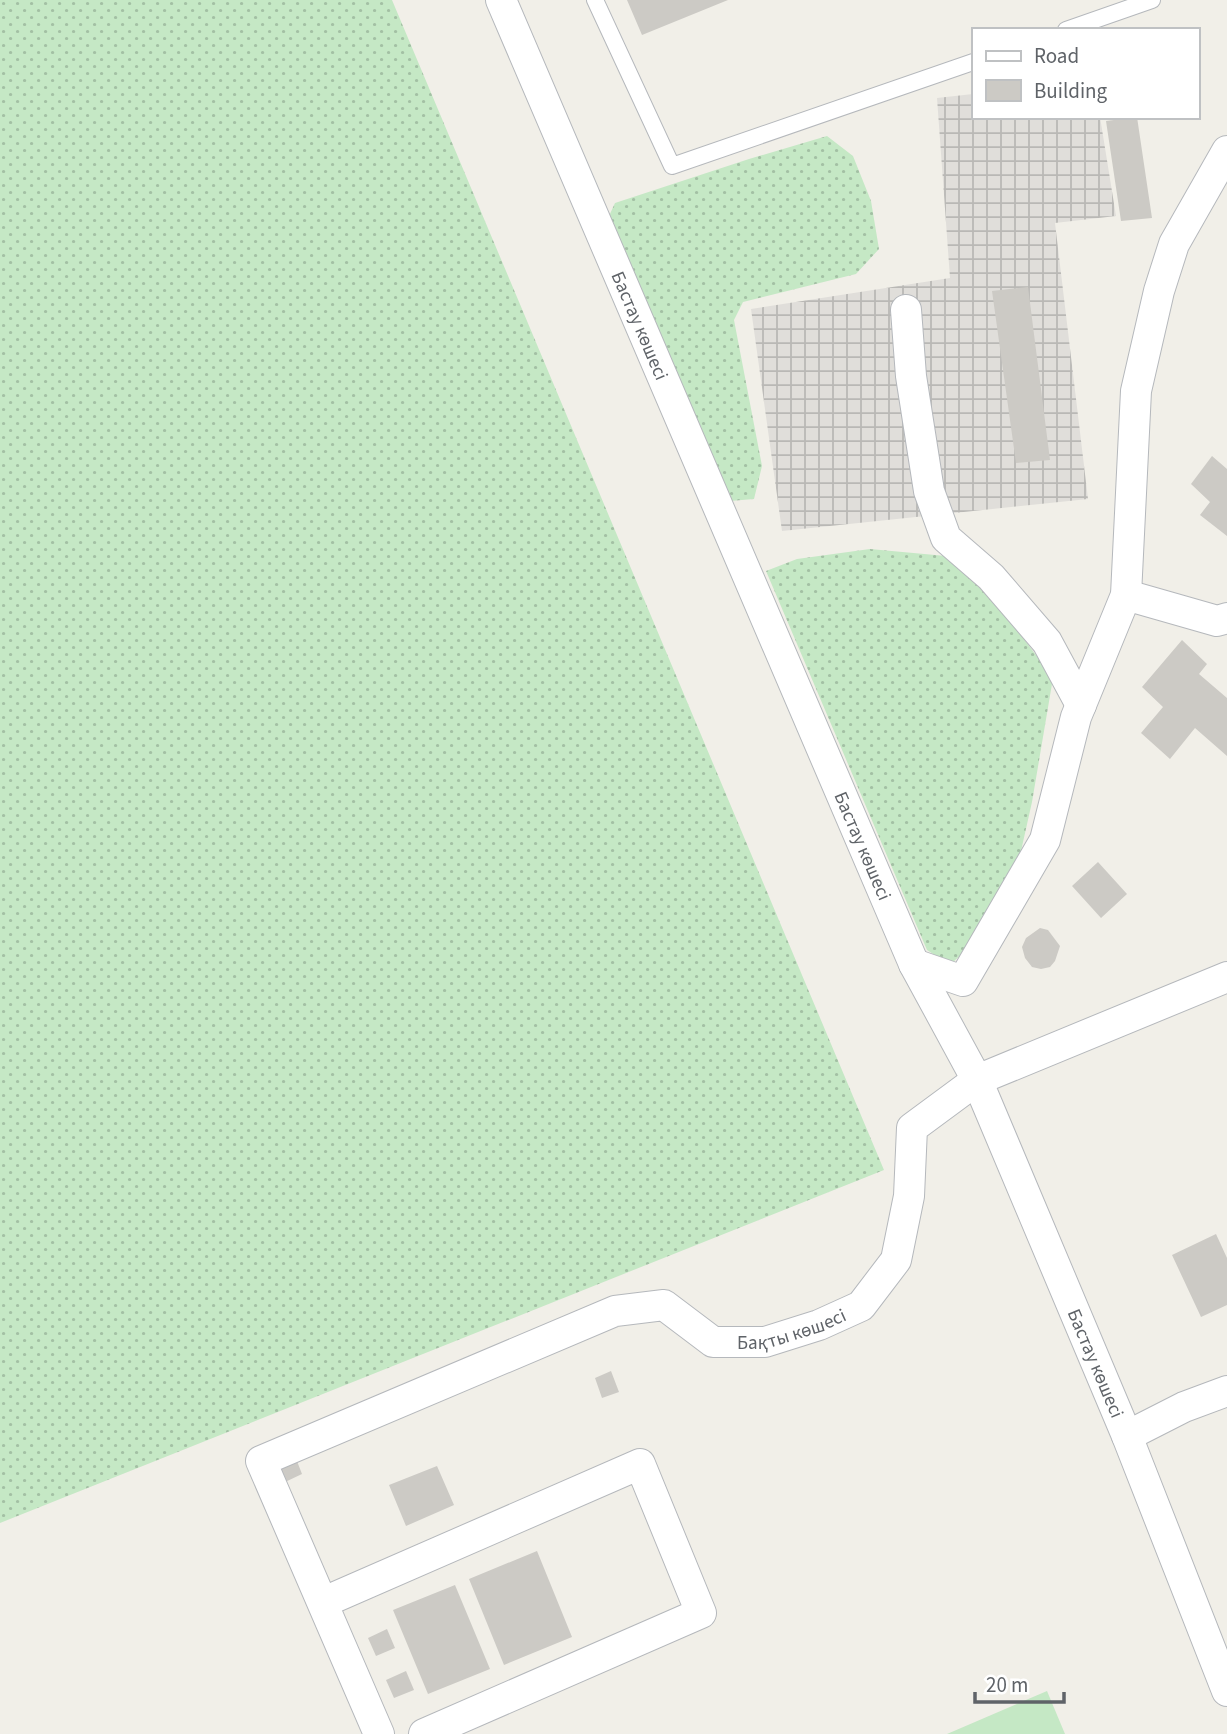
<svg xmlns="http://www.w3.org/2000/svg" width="1227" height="1734" viewBox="0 0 1227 1734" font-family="'Source Sans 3',sans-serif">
	<defs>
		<pattern id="industrial-grid" width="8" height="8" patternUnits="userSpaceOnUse" patternTransform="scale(1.75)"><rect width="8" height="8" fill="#e0deda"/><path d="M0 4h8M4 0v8" fill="none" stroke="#b9b8b5"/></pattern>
		<pattern id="grass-dots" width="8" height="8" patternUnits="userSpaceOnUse" patternTransform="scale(1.75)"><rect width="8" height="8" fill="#c5e8c5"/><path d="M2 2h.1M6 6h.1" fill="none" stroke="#a3c0a4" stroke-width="1.8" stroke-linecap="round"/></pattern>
	</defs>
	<rect width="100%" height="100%" fill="#f1efe8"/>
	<path fill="url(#industrial-grid)" d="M973,94V117H1100L1116,216L1055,223L1088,499L782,531L751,309L950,278L937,98Z"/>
	<path fill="url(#grass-dots)" d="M0,0H392L884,1170L0,1523Z
		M827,136L853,156L871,201L879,249L856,274L743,302L734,320L762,466L754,499L730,501L609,216L615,203L749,159Z
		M870,549L946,556L1001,608L1053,678L1032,802L1021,851L992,901L969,947L950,965L927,950L766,571L797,559Z"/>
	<path fill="#c5e8c5" d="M1047,1691L1065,1734H947Z"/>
	<path fill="#cccac5" d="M627,0H728L642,35Z
		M1137,117L1152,218L1121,221L1106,121Z
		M1028,287L1050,460L1016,463L992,291Z
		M1212,456L1227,469V536L1200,515L1210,502L1191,484Z
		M1182,640L1207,664L1199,674L1227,698V756L1195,728L1170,759L1141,733L1163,707L1142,687Z
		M1098,862L1127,894L1101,918L1072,886Z
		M1040,928L1048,930L1060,946L1055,961L1050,967L1041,969L1032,967L1025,958L1022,947L1026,938Z
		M1216,1234L1227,1258V1305L1201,1317L1172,1255Z
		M611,1371L619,1392L602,1398L595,1378Z
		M295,1456L302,1474L283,1483L275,1465Z
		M437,1466L454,1505L406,1526L389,1485Z
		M537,1551L572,1637L504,1665L469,1579Z
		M455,1585L490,1669L428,1694L393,1610Z
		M387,1629L395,1648L376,1656L368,1638Z
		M406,1671L414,1690L394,1698L386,1680Z"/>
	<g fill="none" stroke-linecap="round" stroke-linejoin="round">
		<g stroke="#b5b8bc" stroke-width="18">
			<path id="lane" d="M595,0L672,166L973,62
				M1066,30L1152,0"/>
		</g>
		<g stroke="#b5b8bc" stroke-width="32">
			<g id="street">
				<path id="s1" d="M501,0L914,964L977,1080L1127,1436L1227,1691"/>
				<path d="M906,310L911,376L929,491L946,538L991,577L1047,642L1081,705"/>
				<path d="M1126,595L1217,621L1227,618"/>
				<path d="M914,964L963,981L1045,840L1076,717L1126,595L1136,391L1159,291L1174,244L1227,151"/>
				<path d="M1127,1436L1184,1407L1227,1391"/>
				<path d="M324,1602L640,1464L701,1613L424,1734"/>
				<path id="s2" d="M379,1734L261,1461L615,1311L664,1305L713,1342H765L819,1325L861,1306L896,1260L909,1196L912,1128L977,1080L1227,977"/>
			</g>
		</g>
		<use href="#lane" stroke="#fff" stroke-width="16"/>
		<use href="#street" stroke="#fff" stroke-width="30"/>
	</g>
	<g text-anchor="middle" stroke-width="5" stroke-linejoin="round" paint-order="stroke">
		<g font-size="19" fill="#5f6368" stroke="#fff">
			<text dy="7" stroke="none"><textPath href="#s1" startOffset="354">Бастау көшесі</textPath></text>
			<text dy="7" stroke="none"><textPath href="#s1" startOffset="920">Бастау көшесі</textPath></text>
			<text dy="7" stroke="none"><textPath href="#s2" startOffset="873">Бақты көшесі</textPath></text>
			<text dy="7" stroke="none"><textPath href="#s1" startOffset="1488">Бастау көшесі</textPath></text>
		</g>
	</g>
	<rect x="972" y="28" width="228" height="91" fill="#ffffff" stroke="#bfc1c3" stroke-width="2"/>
	<rect x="986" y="51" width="35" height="10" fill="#ffffff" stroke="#bfc1c3" stroke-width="2"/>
	<text x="1034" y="63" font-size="21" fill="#5f6368">Road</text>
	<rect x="986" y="80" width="35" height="21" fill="#cccac5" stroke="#bfc1c3" stroke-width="2"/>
	<text x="1034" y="98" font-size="21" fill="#5f6368">Building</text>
	<path d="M975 1692v10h89v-10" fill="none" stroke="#5f6368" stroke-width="3.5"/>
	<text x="986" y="1692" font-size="21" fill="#5f6368" stroke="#ffffff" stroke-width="5" paint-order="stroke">20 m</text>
</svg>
